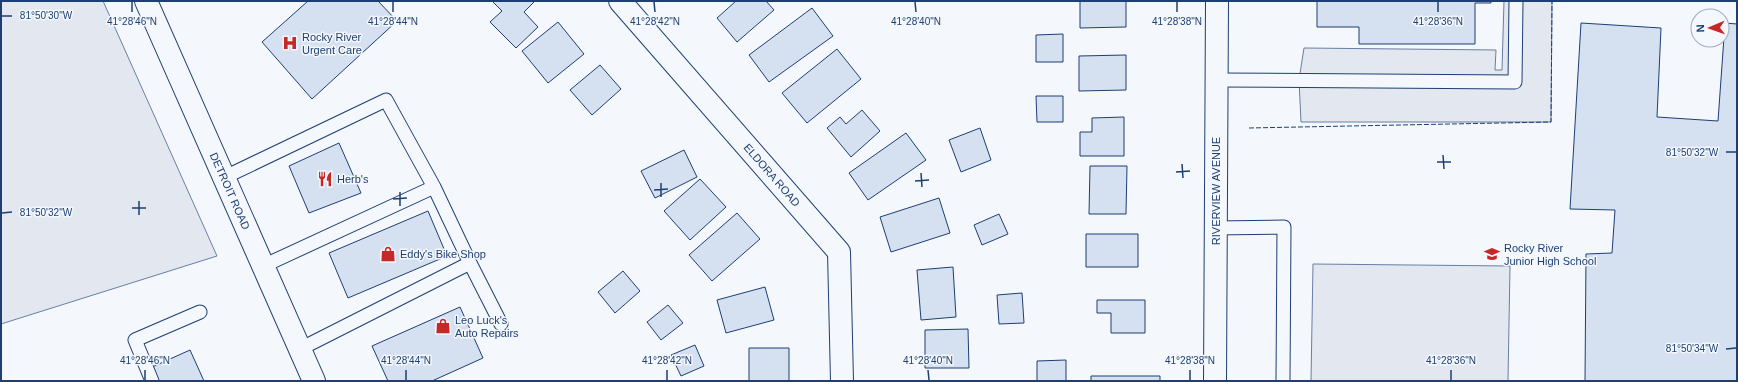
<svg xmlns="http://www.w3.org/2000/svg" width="1738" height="382" viewBox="0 0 1738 382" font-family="Helvetica,sans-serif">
	<rect width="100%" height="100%" fill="#f4f7fb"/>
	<path fill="#e3e8f0" stroke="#687fa3" d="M1,1H103L217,256L1,324Z
		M1504,1H1552L1551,122H1301L1299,80L1304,48L1496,50L1495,70H1502Z
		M1313,264L1510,266L1508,381H1311Z"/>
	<path fill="#d5e0f0" stroke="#1d3f73" d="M308,1H378L397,21L312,99L262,42Z
		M492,1H535L524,12L538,27L516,48L490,22L502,11Z
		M736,1H766L774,10L737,42L717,18Z
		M1080,1H1126V27L1080,28Z
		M1317,1H1491V3H1475V44H1359V27H1317Z
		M812,8L833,36L769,82L749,55Z
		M558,22L584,54L548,83L522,51Z
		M1581,23L1661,28L1657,117L1718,121L1725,23L1737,24V381H1585L1586,254L1612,253L1615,210L1570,209Z
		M1063,34V62H1036V35Z
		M837,49L861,79L807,123L782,93Z
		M1126,55V90L1079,91V56Z
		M600,65L621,89L592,115L570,90Z
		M1036,96H1063V122H1037Z
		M862,110L880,131L851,157L827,128L840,117L846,124Z
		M1124,117V156H1080V132H1092V118Z
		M980,128L991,160L961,172L949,140Z
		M906,133L926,160L868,200L849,173Z
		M339,143L361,193L309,213L289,166Z
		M684,150L697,177L655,198L641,171Z
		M1090,166H1127L1126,214H1089Z
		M700,179L726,207L690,240L664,211Z
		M939,198L950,233L891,252L880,217Z
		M428,211L447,256L348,298L329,253Z
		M737,213L760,239L712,281L689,255Z
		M999,214L1008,234L982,245L974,225Z
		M1086,234H1138V267H1086Z
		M953,267L956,317L921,320L917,270Z
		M623,271L640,291L615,313L598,292Z
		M765,287L774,320L726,333L717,300Z
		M1022,293L1024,323L999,324L997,295Z
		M1097,300H1145V333H1111V313H1097Z
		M668,305L683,323L661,340L647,322Z
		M460,307L483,358L432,381H388L372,346Z
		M968,329L969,368H925V330Z
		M695,345L704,366L681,376L671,355Z
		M749,348H789V381H749Z
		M190,350L204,381H156L150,368Z
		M1066,360V381H1037V361Z
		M1091,376H1160V381H1091Z"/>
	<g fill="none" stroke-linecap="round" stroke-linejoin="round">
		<g stroke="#1d3f73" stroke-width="15">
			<path id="service" d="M1217,80L1515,82L1516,1
				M225,177L386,100L434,187
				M1215,228L1284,227L1283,381
				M263,266L434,187L470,263
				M300,349L470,263L501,324
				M152,381L135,340L200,312"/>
		</g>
		<g stroke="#1d3f73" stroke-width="24">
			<path id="minor" d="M620,1L839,252L842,381
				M1215,381L1217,1"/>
		</g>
		<g stroke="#1d3f73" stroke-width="24">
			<path id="primary" d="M146,1L314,381"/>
		</g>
		<use href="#service" stroke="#f4f7fb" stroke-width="13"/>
		<use href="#minor" stroke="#f4f7fb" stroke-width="22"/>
		<use href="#primary" stroke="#f4f7fb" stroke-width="22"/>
		<path stroke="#1d3f73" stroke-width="1" stroke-dasharray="5 2" stroke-linecap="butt" d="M1249,128L1551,122L1552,1"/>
	</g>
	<path fill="none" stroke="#1d3f73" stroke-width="1.5" d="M132,2V12M393,2V12M654,2L655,12M915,2L916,12M1177,2V12M1438,2V12M2,16H12M1726,152H1736M1443,155L1444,169M1437,162H1451M1182,164L1183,178M1176,172L1190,171M921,173L922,187M915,181L929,180M661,183V197M654,190L668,189M400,192V206M393,199L407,198M139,201V215M132,208H146M2,213L12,212M1726,349L1736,348M145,370V380M406,370V380M667,370V380M928,370L929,380M1190,370V380M1451,370V380"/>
	<defs>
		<g id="hospital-bare" transform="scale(1.2)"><path d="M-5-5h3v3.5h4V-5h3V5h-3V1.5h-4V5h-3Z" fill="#c62828" stroke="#f4f7fb" stroke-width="2.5" paint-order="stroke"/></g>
		<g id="restaurant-bare" transform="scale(1.2)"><path d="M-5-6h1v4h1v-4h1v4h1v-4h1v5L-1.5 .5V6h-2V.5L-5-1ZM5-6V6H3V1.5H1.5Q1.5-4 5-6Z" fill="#c62828" stroke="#f4f7fb" stroke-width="2.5" paint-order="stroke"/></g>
		<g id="shop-bare" transform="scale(1.2)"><path d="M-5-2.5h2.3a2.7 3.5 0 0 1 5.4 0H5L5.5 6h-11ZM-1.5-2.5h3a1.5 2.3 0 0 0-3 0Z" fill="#c62828" stroke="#f4f7fb" stroke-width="2.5" paint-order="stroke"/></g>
		<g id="school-bare" transform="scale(1.2)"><path d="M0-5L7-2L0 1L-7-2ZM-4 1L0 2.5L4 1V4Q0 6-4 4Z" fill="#c62828" stroke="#f4f7fb" stroke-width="2.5" paint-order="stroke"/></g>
	</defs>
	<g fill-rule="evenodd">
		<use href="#hospital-bare" x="290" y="43"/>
		<use href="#restaurant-bare" x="325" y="179"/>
		<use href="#shop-bare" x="388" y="254"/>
		<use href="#school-bare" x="1492" y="254"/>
		<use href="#shop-bare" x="443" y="326"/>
	</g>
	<g text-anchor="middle" stroke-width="3" stroke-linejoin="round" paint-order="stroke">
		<g font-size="11" fill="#1d3f73" stroke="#f4f7fb" text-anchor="start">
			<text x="302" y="41">Rocky River<tspan x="302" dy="13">Urgent Care</tspan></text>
			<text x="337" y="183">Herb's</text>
			<text x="1504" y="252">Rocky River<tspan x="1504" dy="13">Junior High School</tspan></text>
			<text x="400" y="258">Eddy's Bike Shop</text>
			<text x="455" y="324">Leo Luck's<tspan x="455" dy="13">Auto Repairs</tspan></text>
		</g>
		<g font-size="11" fill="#1d3f73" stroke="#f4f7fb">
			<text transform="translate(772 175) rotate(49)" y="4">ELDORA ROAD</text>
			<text transform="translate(230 191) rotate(66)" y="4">DETROIT ROAD</text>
			<text transform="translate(1216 191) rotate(-90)" y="4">RIVERVIEW AVENUE</text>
		</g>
	</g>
	<g font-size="10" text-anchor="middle" fill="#1d3f73" stroke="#f4f7fb" stroke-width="3" stroke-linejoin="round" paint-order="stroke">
		<text x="46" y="19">81°50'30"W</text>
		<text x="132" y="25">41°28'46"N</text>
		<text x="393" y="25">41°28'44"N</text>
		<text x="655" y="25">41°28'42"N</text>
		<text x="916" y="25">41°28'40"N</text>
		<text x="1177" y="25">41°28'38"N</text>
		<text x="1438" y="25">41°28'36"N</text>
		<text x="1692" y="156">81°50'32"W</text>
		<text x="46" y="216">81°50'32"W</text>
		<text x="1692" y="352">81°50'34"W</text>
		<text x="145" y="364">41°28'46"N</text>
		<text x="406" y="364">41°28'44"N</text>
		<text x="667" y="364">41°28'42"N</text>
		<text x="928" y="364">41°28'40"N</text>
		<text x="1190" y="364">41°28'38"N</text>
		<text x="1451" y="364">41°28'36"N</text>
	</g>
	<rect width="1738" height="382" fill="none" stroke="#1d3f73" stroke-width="4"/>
	<g transform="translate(1710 28) rotate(268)"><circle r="19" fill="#f4f7fb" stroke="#9eadc5"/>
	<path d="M0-3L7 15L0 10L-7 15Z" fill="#c62828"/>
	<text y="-6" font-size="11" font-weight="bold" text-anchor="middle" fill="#1d3f73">N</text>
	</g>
</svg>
